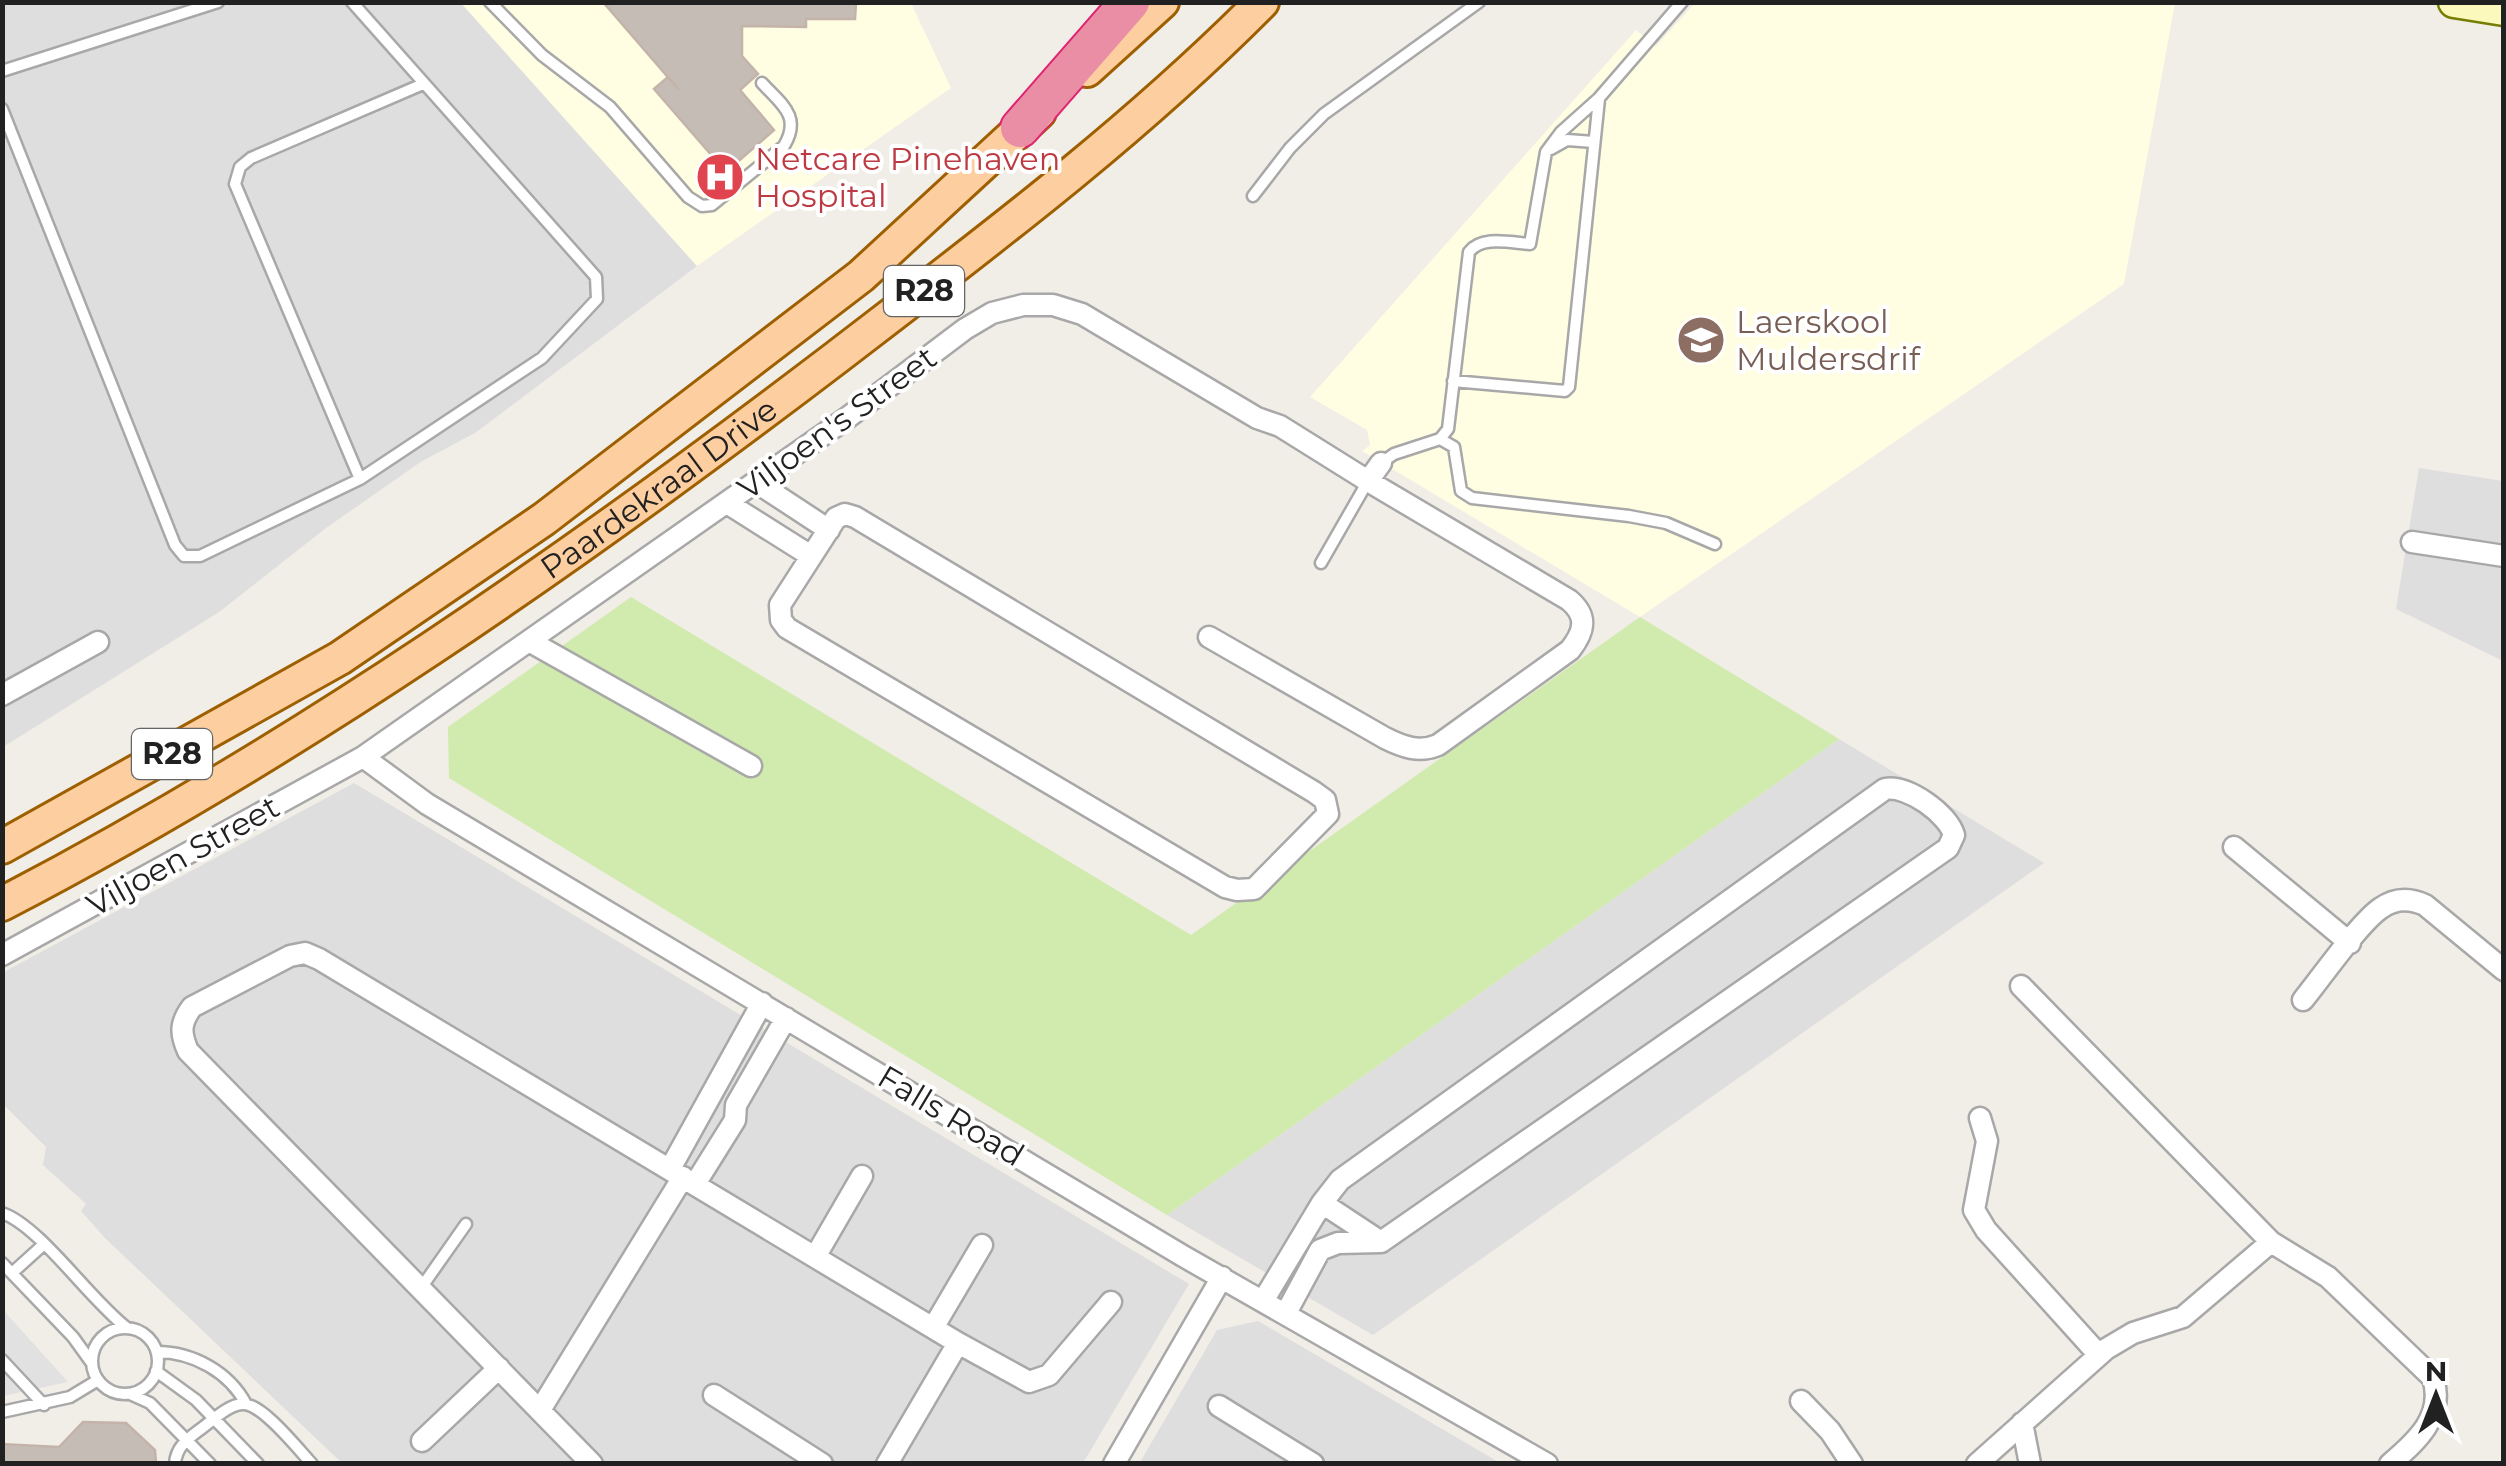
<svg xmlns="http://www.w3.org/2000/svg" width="2506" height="1466" viewBox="0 0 2506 1466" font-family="Montserrat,sans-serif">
	<rect width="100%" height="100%" fill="#f1ede7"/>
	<path fill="#dfdede" d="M3,3H461L697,266L475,433L422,461L326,528L219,612L3,747Z
		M2419,468L2503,481V661L2396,609Z
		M1839,739L2044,863L1373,1335L1167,1215Z
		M354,783L1189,1284L1083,1463H342L105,1238L81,1211L86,1204L43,1165L46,1147L3,1104L2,973Z
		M1258,1321L1500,1463L1139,1464L1217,1330Z"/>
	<path fill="#fffde2" d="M461,3H911L951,88L697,266Z
		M1695,3H2175L2124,284L1640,617L1362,451L1370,445L1367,430L1310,397L1636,30L1656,46Z"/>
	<path fill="#d0ebad" d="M631,597L1191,935L1640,617L1839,739L1167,1215L449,778L448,727Z"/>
	<path fill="#e1e1e1" d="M3,1310L68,1382L3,1396Z"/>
	<path fill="#c6bcb6" stroke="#c3b3a9" stroke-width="2.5" d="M603,2H856L855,19H806V27L742,26V56L758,74L740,90L774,130L726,172L654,89L668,77L679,90Z
		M83,1422L126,1423L155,1450L156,1464H2V1444L59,1447Z"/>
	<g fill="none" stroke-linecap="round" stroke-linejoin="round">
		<g stroke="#a8a8a8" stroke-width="15">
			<path id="lane" d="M490,2L542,55L610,107L688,197L702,206L712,205L784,146C802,116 781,104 762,83
				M2,71L218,2
				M2,109L175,545L184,556H200L360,479L542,358L597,299L596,277L352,2
				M1551,149L1567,140L1594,142
				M1253,196L1290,148L1324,114L1479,2
				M1453,381L1565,391L1569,387L1599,99
				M1440,439L1448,429L1469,252C1482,235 1511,243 1530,244L1546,152L1561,132L1599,98L1682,2
				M1440,439L1454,447L1461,491L1472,498L1629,516L1666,523L1715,544
				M1381,463L1394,454L1440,439
				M360,479L235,184L240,167L251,158L423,84
				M1321,563L1368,481
				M2,1213C40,1226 90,1300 127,1328
				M2,1263L73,1337L91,1362
				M12,1273L43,1245
				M421,1288L466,1224
				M92 1361a33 33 0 1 1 66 0a33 33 0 1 1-66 0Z
				M157,1352C193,1352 229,1372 246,1404
				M2,1360L44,1405
				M156,1371L196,1400L258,1464
				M130,1394L150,1403L210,1464
				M2,1412L70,1397L98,1380
				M175,1464C176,1446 189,1438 202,1428C213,1420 228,1405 242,1404C261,1402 298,1449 312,1464"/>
		</g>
		<g stroke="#a8a8a8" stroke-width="25">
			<path id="street" d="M756,482L829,530
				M727,503L811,556
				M845,514L855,517L1314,792L1325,800L1328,814L1254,889L1237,890L1225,887L787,628L781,620L780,605L836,518Z
				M2412,542L2504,556
				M1209,637L1385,738C1403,747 1419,753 1438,745L1570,650C1585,631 1588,616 1569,600L1368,481
				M529,641L751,766
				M2,695L98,642
				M363,757L427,804L1183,1256L1547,1464
				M2234,847L2350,943
				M2,955L363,757L847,418L965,329L992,313L1023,305H1053L1082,314L1257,418L1280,426L1368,481L1381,463
				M2021,986L2271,1242L2328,1277L2433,1378C2445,1416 2417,1441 2390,1464
				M2303,1000C2321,978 2360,922 2381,908C2395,898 2410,898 2425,905L2504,970
				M1980,1118L1987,1141L1974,1210L1986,1230L2099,1355
				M670,1169L762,1003
				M695,1184L735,1120L736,1105L786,1018
				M1322,1203L1381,1242
				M815,1257L862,1176
				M1263,1301L1322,1203L1340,1180L1885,789C1908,785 1948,814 1954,835L1948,848L1381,1242L1338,1243L1320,1250L1286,1313
				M933,1328L982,1245
				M714,1395L822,1464
				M1801,1401L1830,1431L1852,1464
				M1219,1406L1313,1464
				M540,1410L683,1177
				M2022,1423L2030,1464
				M422,1441L499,1368
				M592,1464L188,1051C180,1033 180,1023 192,1007L290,956L305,953L319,959L958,1343L1029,1382L1049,1375L1111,1302
				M887,1464L958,1343
				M1114,1464L1222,1277
				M1977,1464L2106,1349L2133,1333L2183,1317L2271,1242"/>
		</g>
		<g stroke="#777c03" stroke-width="35">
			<path id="secondary" d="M2454,2L2504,10"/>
		</g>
		<g stroke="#9d5f00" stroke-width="38">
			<g id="primary">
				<path d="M1087,70L1162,2"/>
				<path d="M2,847L340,658L544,519L861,276L1039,112"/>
				<path id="s1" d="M2,904C298,750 572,559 837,357C984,244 1131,134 1262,2"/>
			</g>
		</g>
		<g stroke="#de2571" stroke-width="42">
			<path id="highway" d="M1020,128L1130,2"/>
		</g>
		<use href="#lane" stroke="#fff" stroke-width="10"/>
		<use href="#street" stroke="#fff" stroke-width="20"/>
		<use href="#secondary" stroke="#fbfabc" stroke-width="30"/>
		<use href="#primary" stroke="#fdcfa0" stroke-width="32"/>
		<use href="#highway" stroke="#e98ea5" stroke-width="38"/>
	</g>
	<defs>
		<g id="hospital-disc" transform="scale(2.5)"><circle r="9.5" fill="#e0444e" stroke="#fff"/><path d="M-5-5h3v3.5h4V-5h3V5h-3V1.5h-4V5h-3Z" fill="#fff"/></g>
		<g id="school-disc" transform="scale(2.5)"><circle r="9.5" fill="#8d6e63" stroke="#fff"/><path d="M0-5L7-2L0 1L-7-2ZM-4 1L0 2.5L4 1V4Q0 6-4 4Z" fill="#fff"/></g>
	</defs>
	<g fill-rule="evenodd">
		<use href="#hospital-disc" x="720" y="177"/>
		<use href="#school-disc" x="1701" y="340"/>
	</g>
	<g text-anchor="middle" stroke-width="8" stroke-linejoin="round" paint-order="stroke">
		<g fill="#fff" stroke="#646464" stroke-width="2.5">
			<rect x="884" y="266" width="80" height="50" rx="8"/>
			<rect x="132" y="729" width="80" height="50" rx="8"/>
		</g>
		<g font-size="30" font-weight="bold" fill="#212121">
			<text x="924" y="301">R28</text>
			<text x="172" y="764">R28</text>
		</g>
		<g font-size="32" fill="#be3a42" stroke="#fff" text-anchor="start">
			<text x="755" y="170">Netcare Pinehaven<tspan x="755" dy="37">Hospital</tspan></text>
		</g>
		<g font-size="32" fill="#785e54" stroke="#fff" text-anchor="start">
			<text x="1736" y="333">Laerskool<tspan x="1736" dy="37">Muldersdrif</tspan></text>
		</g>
		<g font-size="32" fill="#212121" stroke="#fff">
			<text transform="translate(837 423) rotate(-36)" y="11">Viljoen's Street</text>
			<text dy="11" stroke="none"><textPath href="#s1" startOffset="778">Paardekraal Drive</textPath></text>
			<text transform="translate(183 856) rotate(-29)" y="11">Viljoen Street</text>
			<text transform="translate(951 1116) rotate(31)" y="11">Falls Road</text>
		</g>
	</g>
	<rect width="2506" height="1466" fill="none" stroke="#212121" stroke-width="10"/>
	<g transform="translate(2436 1396)" stroke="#ffffff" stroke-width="8" paint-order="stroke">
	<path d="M0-8L18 38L0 25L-18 38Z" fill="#212121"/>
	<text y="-15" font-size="28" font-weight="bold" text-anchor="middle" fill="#212121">N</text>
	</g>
</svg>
